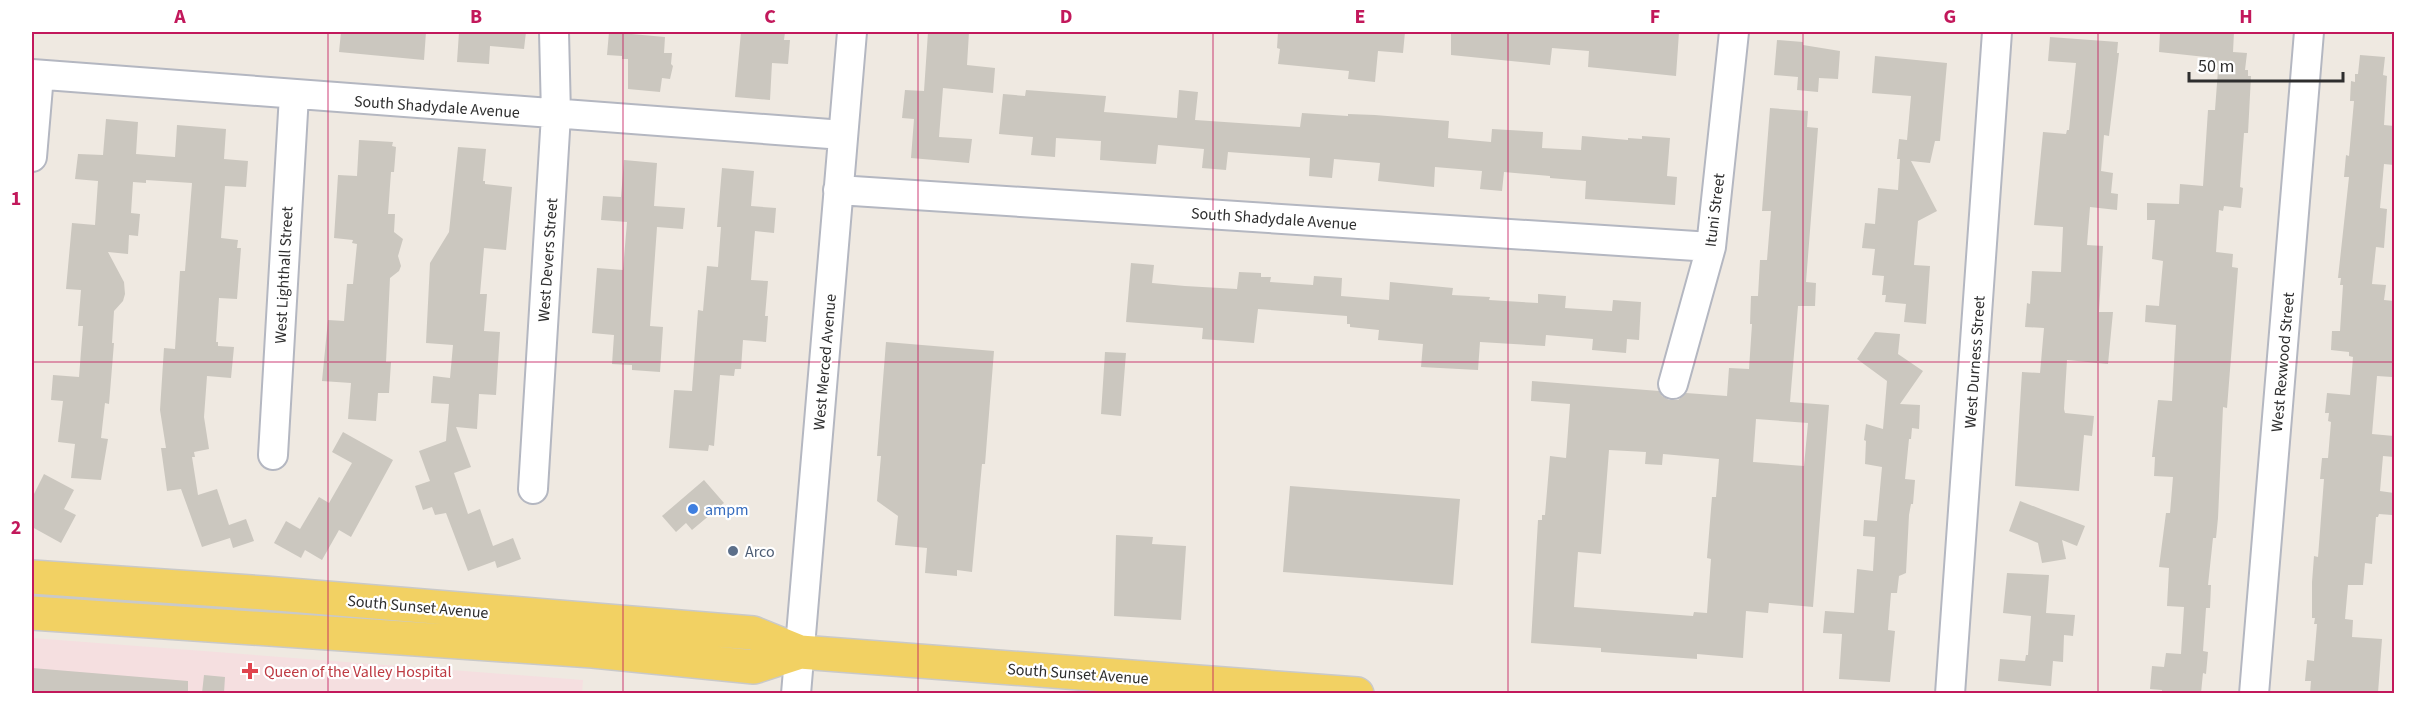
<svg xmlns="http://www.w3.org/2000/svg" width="2426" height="725" viewBox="0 0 2426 725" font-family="'Source Sans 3',sans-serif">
	<rect width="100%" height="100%" fill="#efe9e1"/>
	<path fill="#f5dfe0" d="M32,638L583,680L582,693H32Z"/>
	<path fill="#cbc7bf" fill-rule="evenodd" d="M341,32H426L424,60L339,52Z
		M459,32H526L524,49L490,46L489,64L457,62Z
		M609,32L665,37L664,53H672L671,64L673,66L670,79L662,78L660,92L628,89V59H622V56L607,55Z
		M741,32H785L784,40H790L788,64L772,63L770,100L735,97Z
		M928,32H969L967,65L995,68L993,93L943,88L939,137L972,139L969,163L911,158L914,119L902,118L905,90L924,91Z
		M1278,32H1405L1403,53L1378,51L1375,82L1348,79L1349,71L1278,64L1280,49L1277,48Z
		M1451,32H1679L1676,76L1588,67L1589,51L1552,48L1550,65L1451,55Z
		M2160,32H2234L2233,52L2247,53L2245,70H2248V76H2251L2248,133H2244L2240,187L2243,188L2241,208L2224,206L2223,211L2219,210L2216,252L2233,254L2232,267L2238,268L2227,408L2223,407L2218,518L2216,538H2213L2208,585H2211L2210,608H2206L2203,651L2208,652L2206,674L2203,673L2201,693H2162V690L2150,689L2152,666L2164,667L2166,653L2181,654L2184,607L2167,606L2169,568L2159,567L2166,513H2170L2173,477L2154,476L2155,457H2152L2158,400L2172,401L2176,325L2145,322L2146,305L2159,306L2163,261L2152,259L2155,220H2147V203L2179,204L2180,184L2203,186L2208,110H2215L2218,70H2214L2215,58L2159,52Z
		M2050,37L2118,42L2117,53H2119L2109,136L2104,135L2101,171L2113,173L2111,193L2118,194L2117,210L2090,207L2087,245L2103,246L2099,312H2113L2108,364L2067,360L2064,409L2065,413L2094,416L2092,436L2084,435L2079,491L2015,486L2022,372L2040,373L2044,328L2025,327L2027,303L2030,304L2032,271L2061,272L2063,227L2034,225L2043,132L2066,134L2067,130H2069L2076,63L2048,61Z
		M1777,40L1803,42V45L1840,51L1838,79L1819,78L1818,92L1797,90L1798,77L1774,75Z
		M2360,55L2385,57L2383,75L2387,76L2384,125L2394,126V165L2384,164L2380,208L2387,209L2384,248L2376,247L2372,284L2386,285L2384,300L2394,301L2392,377L2377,376L2372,434L2394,436V457L2383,456L2380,491L2394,493L2392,515L2379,514L2378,517H2376L2372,564L2365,563L2363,585H2348L2345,619L2353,620L2352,637L2382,639L2378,693H2310L2311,681H2305L2307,660L2314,661L2317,624H2314L2315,618H2312V582L2314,556L2318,557L2324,479H2320L2322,458H2328L2331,422L2328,421L2329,413H2325L2327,393L2350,395L2353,357L2349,356V352L2331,350L2332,331H2340L2343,285H2340L2341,278H2338L2349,177H2344L2346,155L2349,156L2354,101H2350L2351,81L2355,82V74H2358Z
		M1875,56L1947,63L1940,141H1935L1930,163L1911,161L1937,211L1918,221L1914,265L1930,266L1926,324L1904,322L1906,304L1885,302L1886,295H1882L1884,276L1872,275L1875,249L1862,248L1865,223L1875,224L1878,188L1898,190L1900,159H1897L1899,139L1907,140L1911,96L1872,93Z
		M1026,90L1106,96L1104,112L1177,118L1179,90L1198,92L1195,120L1300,127L1302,113L1348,116V114L1375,115L1449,121L1448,138L1491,142L1492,129L1543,132L1542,148L1581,150L1582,136L1628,140V138L1642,139V136L1670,138L1667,176L1677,177L1675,205L1585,199L1586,181L1550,178V176L1504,172L1502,191L1480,189L1482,171L1435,167L1434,187L1378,181L1380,163L1334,159L1332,178L1309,176L1310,158L1228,152L1226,170L1202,168L1204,149L1158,145L1156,164L1125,162L1100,160L1101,141L1056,138L1055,157L1031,155L1033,137L999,134L1003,94L1025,96Z
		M1770,108L1808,111L1807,127L1818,128L1806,282L1816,283L1815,306H1798L1790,402L1829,405L1813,607L1769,603L1768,613L1746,611L1743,658L1697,654V659L1601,652V648L1531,643L1538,520H1542V515H1545L1550,456L1566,458L1570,404L1531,401L1532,381L1659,391L1662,396L1669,400H1678L1686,393L1727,396L1729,368L1749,369L1752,324H1750L1751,296H1758L1760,260H1767L1771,211H1762ZM1756,419L1808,423L1804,466L1753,462ZM1609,450L1646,452L1645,464L1662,465L1663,454L1719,459L1716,497H1712L1707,558L1711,559L1707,613L1694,612L1693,616L1574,607L1578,552L1601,554Z
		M106,119L138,122L136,154L175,157L177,125L226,129L224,159L248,161L246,187L225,186L221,238L238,240L237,248H241L237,299L219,298L216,342H218V346L234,347L231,378L207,376L204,417L209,449L194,452L195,457H192L198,495L217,489L229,525L246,519L254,541L233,548L230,538L202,547L181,489L167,491L161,448H166L160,410L164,348L175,349L180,271H185L192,183L146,180V183L133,182L131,213L140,214L138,236L129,235L128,254L108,252L124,282L125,294L123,301L114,311L112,343H114L109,404L105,403L101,438L108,439L101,480L71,478L75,444L58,442L63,401L51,400L53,375L79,377L83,326H78L81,290L66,289L72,223L95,225L98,181L75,179L78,154L103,155Z
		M359,140L393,142L392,146L396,147L394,172H391L388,214H395L394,232L403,239L398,256L401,266L399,271L390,278L386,362H391L389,393H378L376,421L348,419L351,383L322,381L328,320L344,321L347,284H353L357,244L352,243L353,240L334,238L338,175L357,176Z
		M458,147L486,149L483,181H485V184L512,187L506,250L484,248L480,294H487L484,331L500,332L496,395L479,394L477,429L456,427L471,467L454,473L468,514L480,509L493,546L513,538L521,559L497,568L495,561L468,571L446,513L435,515L432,507L423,510L415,486L430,481L419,451L446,441L449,404L431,403L433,376L450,378L453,345L426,343L430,263L449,232Z
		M624,160L657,163L654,206L685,208L683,229L657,227L650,326L663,327L660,372L632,370V365L612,364L614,335L592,333L597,268L623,270L627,222L601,220L603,196L621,197Z
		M722,168L754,171L751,206L776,208L774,233L755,231L751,280L768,281L765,316H768L766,342L743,340L741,369H735L734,376L720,375L714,446L709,445L708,451L669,448L674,390L692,391L698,310L703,311L707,266L718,267L721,227H717Z
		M1131,263L1154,265L1152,283L1185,286L1237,289L1239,272L1261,273V277H1271L1270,282L1313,285L1314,276L1342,278L1341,296L1389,300L1390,282L1453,288L1452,295L1490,297L1489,300L1538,303V294L1566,296L1565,308L1612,311L1613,300L1641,302L1639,340L1627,339L1626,353L1592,350L1593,339L1546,335L1545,346L1480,342L1478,370L1421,367L1423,344L1378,340L1379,330L1350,327V324H1347V316L1258,309L1254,343L1202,339L1203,328L1126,322Z
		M1875,332L1900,334L1898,354L1923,371L1900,404L1920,405L1919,429L1912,428L1911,439H1909L1905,479L1915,480L1913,504H1911L1909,515L1906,573L1899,576L1897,593H1891L1888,630L1895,631L1890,682L1839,679L1842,634L1823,633L1825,611L1854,613L1857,569L1873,571L1875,537L1863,536L1864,520L1877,521L1882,467L1865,464L1866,441L1864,440L1866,424L1883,429L1887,381L1857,359Z
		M886,342L994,351L985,464H982L972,572L957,570V576L925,573L927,548L895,545L898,516L877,501L881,456H877Z
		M1105,352L1126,353L1121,416L1101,414Z
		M343,432L393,460L351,537L339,530L322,560L305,550L301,558L274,543L286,521L300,529L319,497L329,503L352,463L332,452Z
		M44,474L74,490L64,509L76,515L61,543L32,527V498Z
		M704,480L724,503L692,530L686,523L676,532L662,516Z
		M1290,486L1460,499L1453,585L1283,572Z
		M2020,501L2085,526L2077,546L2062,540L2066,559L2042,563L2038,543L2009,531Z
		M1116,535L1153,537L1152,544L1186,546L1181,620L1114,616Z
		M2007,573L2049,575L2046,613L2075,615L2073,636L2064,635L2063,662L2053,661L2051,686L1998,681L2000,659L2025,661L2026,655H2028L2031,616L2003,613Z
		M32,668L188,681V693H32Z
		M204,675L225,677L224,693H202Z"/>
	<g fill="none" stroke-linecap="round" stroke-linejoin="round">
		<g stroke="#b4b7c1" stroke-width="32">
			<path id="minor" d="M32,74L843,135
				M32,157L39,75
				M838,190L1711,247
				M1673,384L1711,247L1734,32
				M273,455L294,95
				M533,489L556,115L554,32
				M796,694L852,32
				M1950,694L1997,32
				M2254,694L2309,32"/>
		</g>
		<g stroke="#c9c9c9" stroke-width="36">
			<path id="major" d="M32,577L265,593L753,633L800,652L1357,694
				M32,613L593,651L754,667L800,652"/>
		</g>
		<use href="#minor" stroke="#fff" stroke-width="28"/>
		<use href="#major" stroke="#f2d163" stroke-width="33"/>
	</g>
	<path fill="none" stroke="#c2185b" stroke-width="1.5" stroke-opacity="0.55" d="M328,32V694M623,32V694M918,32V694M1213,32V694M1508,32V694M1803,32V694M2098,32V694M32,362H2394"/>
	<circle fill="#3f7fe0" stroke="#fff" stroke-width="2" cx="693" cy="509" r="6"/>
	<circle fill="#5c6f8a" stroke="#fff" stroke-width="2" cx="733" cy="551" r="6"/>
	<path fill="#e0444e" stroke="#fff" stroke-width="2" d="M247 662h6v6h6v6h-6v6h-6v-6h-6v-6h6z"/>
	<g text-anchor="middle" stroke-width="4.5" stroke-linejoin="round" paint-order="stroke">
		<g font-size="16" fill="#2e2e2e" stroke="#fff">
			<text transform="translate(437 106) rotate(4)" y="6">South Shadydale Avenue</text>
			<text transform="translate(1714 210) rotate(-83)" y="6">Ituni Street</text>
			<text transform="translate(1274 218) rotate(4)" y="6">South Shadydale Avenue</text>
			<text transform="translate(547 260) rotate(-86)" y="6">West Devers Street</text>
			<text transform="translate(283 275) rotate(-87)" y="6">West Lighthall Street</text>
			<text transform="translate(824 362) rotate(-85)" y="6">West Merced Avenue</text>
			<text transform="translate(1974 362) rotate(-86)" y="6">West Durness Street</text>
			<text transform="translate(2282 362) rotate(-85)" y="6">West Rexwood Street</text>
			<text transform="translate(418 606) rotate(5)" y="6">South Sunset Avenue</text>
			<text transform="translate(1078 673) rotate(4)" y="6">South Sunset Avenue</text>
		</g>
		<g font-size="16" fill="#366cbe" stroke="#fff" text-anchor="start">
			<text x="705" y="515">ampm</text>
		</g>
		<g font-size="16" fill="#4e5e75" stroke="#fff" text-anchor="start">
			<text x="745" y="557">Arco</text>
		</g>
		<g font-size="16" fill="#be3a42" stroke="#fff" text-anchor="start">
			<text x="264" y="677">Queen of the Valley Hospital</text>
		</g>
	</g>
	<rect width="2426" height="725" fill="none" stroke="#ffffff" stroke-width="66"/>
	<path d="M2189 72v9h154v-9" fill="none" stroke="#2e2e2e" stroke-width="3"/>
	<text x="2198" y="72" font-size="18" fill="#2e2e2e" stroke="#ffffff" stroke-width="4.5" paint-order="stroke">50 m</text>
	<rect x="33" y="33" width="2360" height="659" fill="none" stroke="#c2185b" stroke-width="2"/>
	<g font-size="20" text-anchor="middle" font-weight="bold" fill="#c2185b">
		<text x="180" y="23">A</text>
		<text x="476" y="23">B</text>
		<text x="770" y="23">C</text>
		<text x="1066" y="23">D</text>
		<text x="1360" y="23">E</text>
		<text x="1655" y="23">F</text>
		<text x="1950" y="23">G</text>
		<text x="2246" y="23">H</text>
		<text x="16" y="205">1</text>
		<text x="16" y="534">2</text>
	</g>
</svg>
